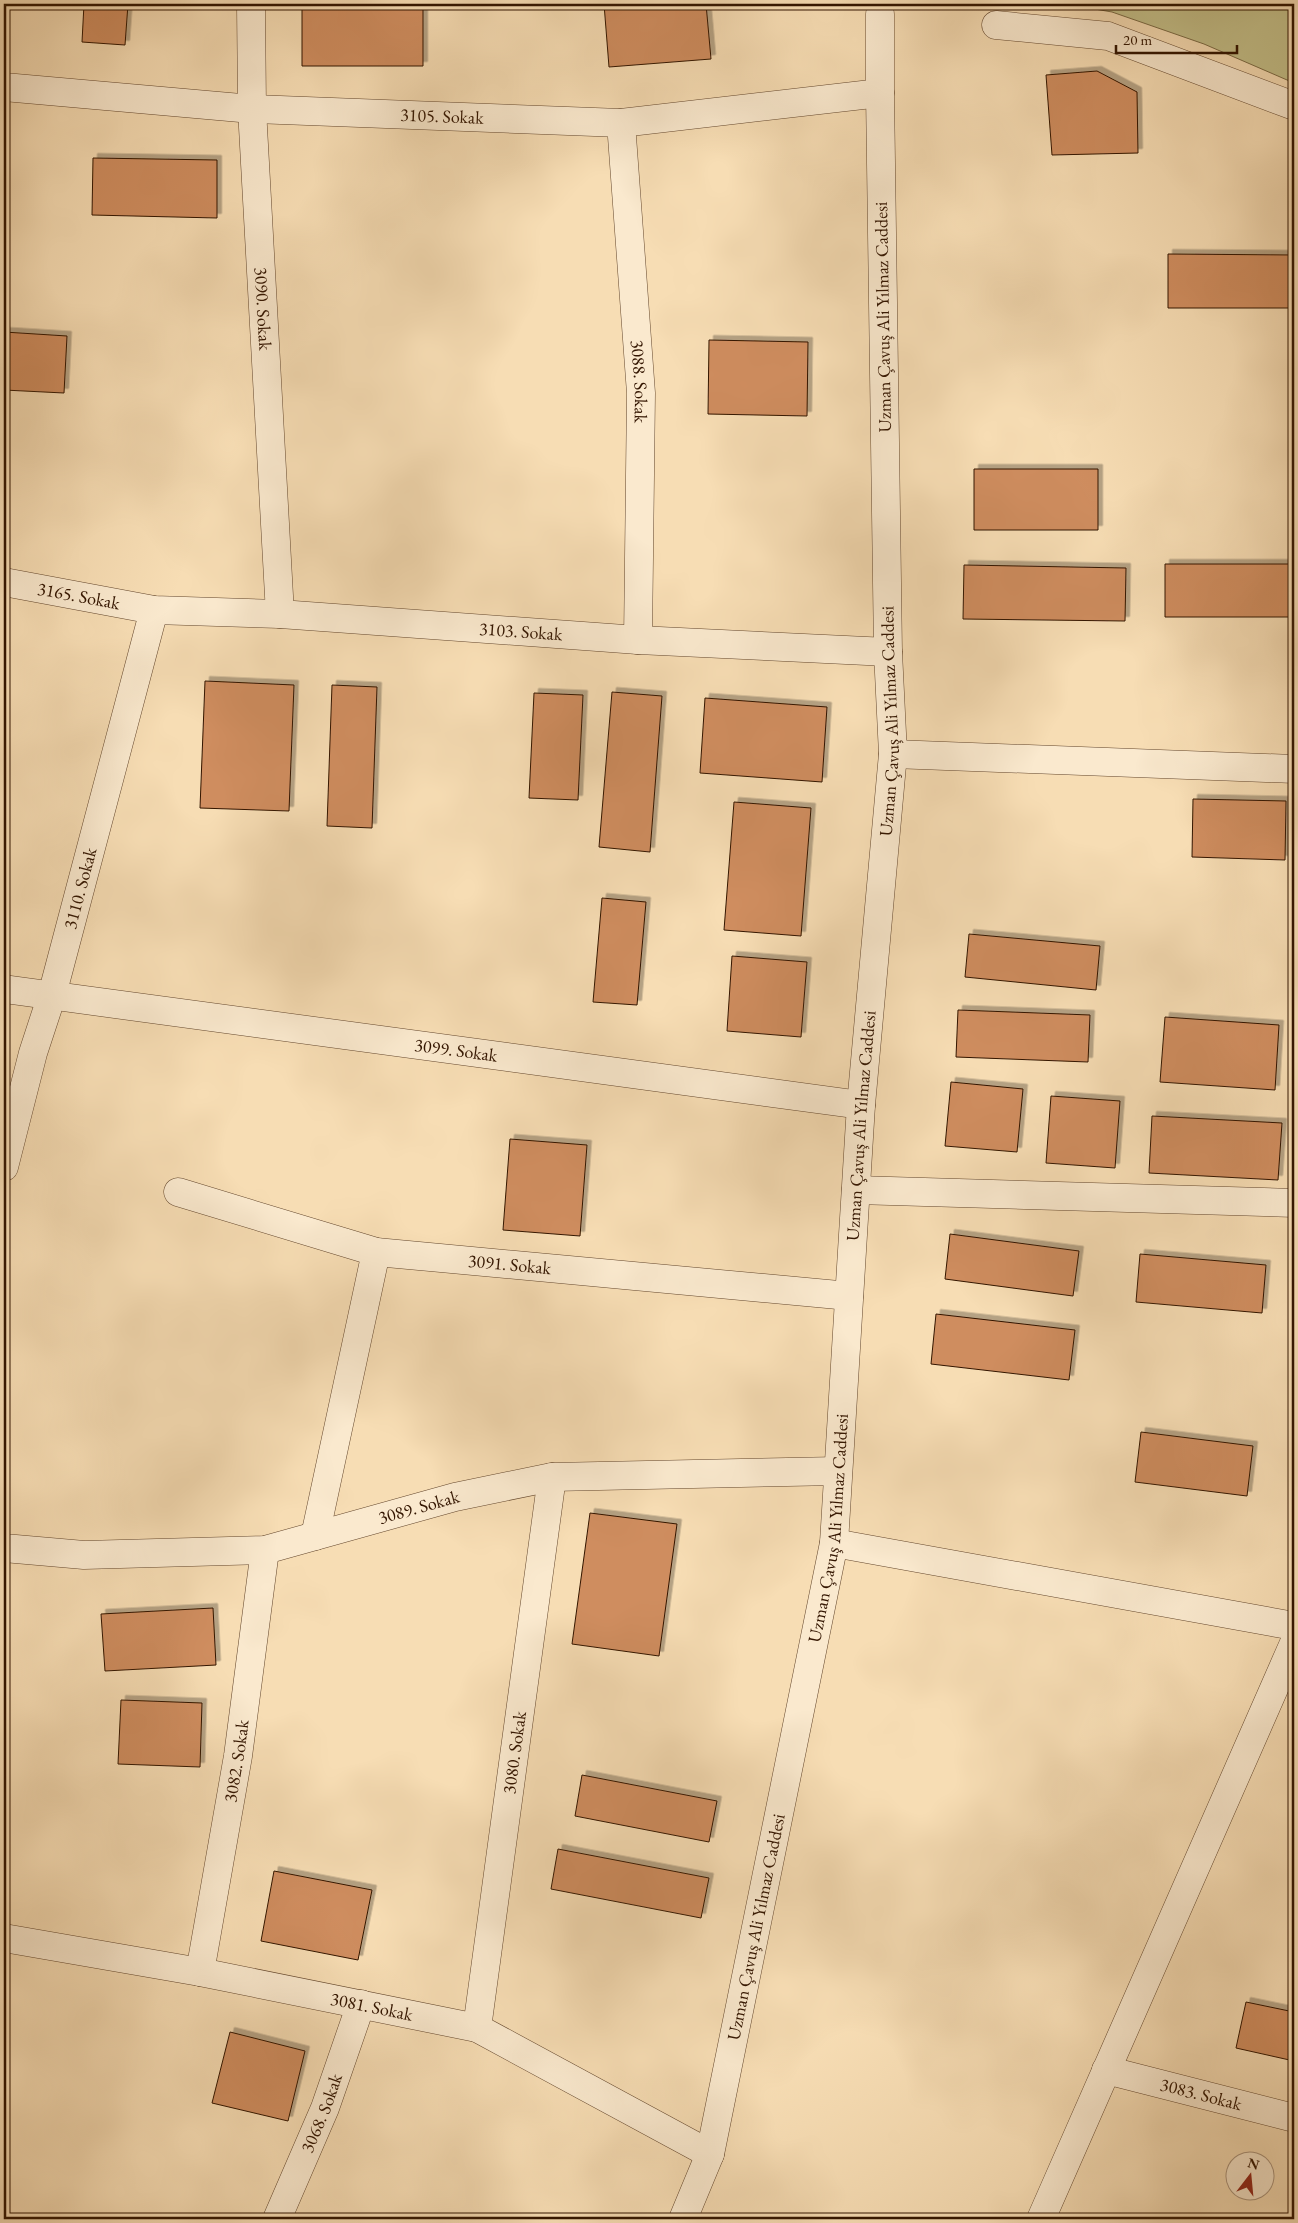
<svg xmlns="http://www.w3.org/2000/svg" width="1298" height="2223" viewBox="0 0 1298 2223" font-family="'EB Garamond',serif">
	<defs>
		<filter id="shadow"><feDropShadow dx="4.5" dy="-4.5" stdDeviation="0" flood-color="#0004"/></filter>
	</defs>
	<rect width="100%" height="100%" fill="#f7ddb4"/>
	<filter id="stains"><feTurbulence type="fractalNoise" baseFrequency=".004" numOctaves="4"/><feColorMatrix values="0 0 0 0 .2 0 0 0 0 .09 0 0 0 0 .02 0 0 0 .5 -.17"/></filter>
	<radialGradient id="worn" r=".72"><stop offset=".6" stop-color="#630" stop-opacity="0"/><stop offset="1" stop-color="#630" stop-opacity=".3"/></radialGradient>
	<path fill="#c3bf89" stroke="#7b6a44" d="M1066,4H1294V83L1204,44L1112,12Z"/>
	<path fill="#cf8d5f" stroke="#331500" filter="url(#shadow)" d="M84,4H128L125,45L82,42Z
		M604,4H706L711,59L609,67Z
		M302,6H423V66H302Z
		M1097,71L1137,92L1138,153L1052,155L1046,75Z
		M93,158L217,160V218L92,215Z
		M1168,254L1294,255V308H1168Z
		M4,332L67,336L64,393L4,390Z
		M709,340L808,342L807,416L708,414Z
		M974,469H1098V530H974Z
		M1165,564H1290V617H1165Z
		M964,565L1126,568L1125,621L963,619Z
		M205,681L294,685L289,811L200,808Z
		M332,685L377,687L372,828L327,826Z
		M612,692L662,696L650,852L599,847Z
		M534,693L583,695L578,800L529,798Z
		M705,698L827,707L822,782L700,773Z
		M1193,799L1286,801L1285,860L1192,857Z
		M734,802L811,808L801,936L724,930Z
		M602,898L646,902L637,1005L593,1002Z
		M969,934L1100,946L1096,990L965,977Z
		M732,956L807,962L801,1037L727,1031Z
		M958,1010L1090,1015L1088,1062L956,1057Z
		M1165,1017L1279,1025L1275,1090L1160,1082Z
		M951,1082L1023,1089L1017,1152L945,1146Z
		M1051,1096L1120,1101L1115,1168L1046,1163Z
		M1152,1116L1282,1123L1278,1180L1149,1173Z
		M510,1139L587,1145L580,1236L503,1230Z
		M950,1234L1079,1251L1073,1296L945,1279Z
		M1140,1254L1266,1265L1262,1313L1136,1302Z
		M936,1314L1075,1330L1069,1380L931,1364Z
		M1141,1432L1253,1446L1247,1496L1135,1482Z
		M590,1513L677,1524L659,1656L572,1644Z
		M213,1608L216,1665L105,1671L101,1614Z
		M121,1700L202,1703L200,1767L118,1764Z
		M582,1775L717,1801L709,1842L575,1816Z
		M558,1849L709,1878L701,1918L551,1889Z
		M274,1871L372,1890L358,1960L261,1941Z
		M1246,2002L1294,2012V2061L1236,2048Z
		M230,2032L305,2051L288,2121L212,2103Z"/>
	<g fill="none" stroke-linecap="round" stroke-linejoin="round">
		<g stroke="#64472d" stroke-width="29">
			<g id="minor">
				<path id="s1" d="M251,4L252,109L280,614"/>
				<path d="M996,25L1108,36L1294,106"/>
				<path id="s2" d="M4,87L252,109L621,123L880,93"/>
				<path id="s3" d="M621,123L641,393L638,640"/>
				<path id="s4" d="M4,582L154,610L280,614L638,640L888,652"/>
				<path d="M893,754L1294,769"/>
				<path id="s5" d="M4,989L861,1105"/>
				<path id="s6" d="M4,1167L33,1053L52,995L154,610"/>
				<path d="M856,1190L1294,1203"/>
				<path id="s7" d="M178,1192L376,1252L849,1296"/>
				<path d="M315,1536L376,1252"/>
				<path d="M834,1543L1294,1626"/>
				<path id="s8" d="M4,1548L84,1555L265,1550L455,1497L552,1477L838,1471"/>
				<path id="s9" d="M4,1938L200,1972L477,2028L710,2154"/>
				<path id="s10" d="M200,1972L238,1756L265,1550"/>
				<path id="s11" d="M477,2028L552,1477"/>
				<path id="s12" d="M1106,2070L1294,2118"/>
				<path id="s13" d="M277,2219L325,2108L361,2004"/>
				<path id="s14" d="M683,2219L710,2154L834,1543L861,1105L893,754L888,652L880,93V14"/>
				<path d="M1041,2219L1294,1643"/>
			</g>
		</g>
		<use href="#minor" stroke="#fae9ce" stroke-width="28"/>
	</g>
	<g text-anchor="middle" stroke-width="5" stroke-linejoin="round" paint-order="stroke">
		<g font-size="18" fill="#331500" stroke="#fae9ce">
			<text dy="6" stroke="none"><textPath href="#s2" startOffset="439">3105. Sokak</textPath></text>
			<text dy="6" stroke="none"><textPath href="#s1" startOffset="305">3090. Sokak</textPath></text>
			<text transform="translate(883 317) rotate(-91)" y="6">Uzman Çavuş Ali Yılmaz Caddesi</text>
			<text dy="6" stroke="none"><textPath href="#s3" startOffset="259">3088. Sokak</textPath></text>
			<text dy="6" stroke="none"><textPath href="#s4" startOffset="76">3165. Sokak</textPath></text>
			<text dy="6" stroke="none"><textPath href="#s4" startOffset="520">3103. Sokak</textPath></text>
			<text dy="6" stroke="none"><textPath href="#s14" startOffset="1518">Uzman Çavuş Ali Yılmaz Caddesi</textPath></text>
			<text dy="6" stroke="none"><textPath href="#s6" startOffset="289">3110. Sokak</textPath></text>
			<text dy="6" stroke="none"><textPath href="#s5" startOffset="456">3099. Sokak</textPath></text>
			<text dy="6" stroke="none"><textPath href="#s14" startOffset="1112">Uzman Çavuş Ali Yılmaz Caddesi</textPath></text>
			<text dy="6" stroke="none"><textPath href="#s7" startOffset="341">3091. Sokak</textPath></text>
			<text dy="6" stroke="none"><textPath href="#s8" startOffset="421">3089. Sokak</textPath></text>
			<text dy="6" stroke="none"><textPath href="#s14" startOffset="708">Uzman Çavuş Ali Yılmaz Caddesi</textPath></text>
			<text dy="6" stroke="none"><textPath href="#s11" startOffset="278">3080. Sokak</textPath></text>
			<text dy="6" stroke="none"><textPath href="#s10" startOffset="214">3082. Sokak</textPath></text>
			<text dy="6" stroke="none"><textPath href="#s14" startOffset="302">Uzman Çavuş Ali Yılmaz Caddesi</textPath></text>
			<text dy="6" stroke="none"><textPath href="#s9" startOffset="374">3081. Sokak</textPath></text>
			<text dy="6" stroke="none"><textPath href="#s12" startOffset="98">3083. Sokak</textPath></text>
			<text dy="6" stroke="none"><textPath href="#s13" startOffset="115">3068. Sokak</textPath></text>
		</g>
	</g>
	<rect width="1298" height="2223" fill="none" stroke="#f7ddb4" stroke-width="20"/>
	<rect x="5" y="5" width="1288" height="2213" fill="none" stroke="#331500" stroke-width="2.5"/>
	<rect x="10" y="10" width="1278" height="2203" fill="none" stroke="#331500"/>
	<g transform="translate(1250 2176) rotate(16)"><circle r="24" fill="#fae9ce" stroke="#aa947c"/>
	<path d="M0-4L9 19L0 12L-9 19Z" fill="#8f2418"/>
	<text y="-8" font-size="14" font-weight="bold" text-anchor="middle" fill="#331500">N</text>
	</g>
	<path d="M1116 45v8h121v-8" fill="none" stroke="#331500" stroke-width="2.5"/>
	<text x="1123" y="45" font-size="15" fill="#331500" stroke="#fae9ce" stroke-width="4" paint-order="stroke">20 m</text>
	<rect width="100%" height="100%" filter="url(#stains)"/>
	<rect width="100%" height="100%" fill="url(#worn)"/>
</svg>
